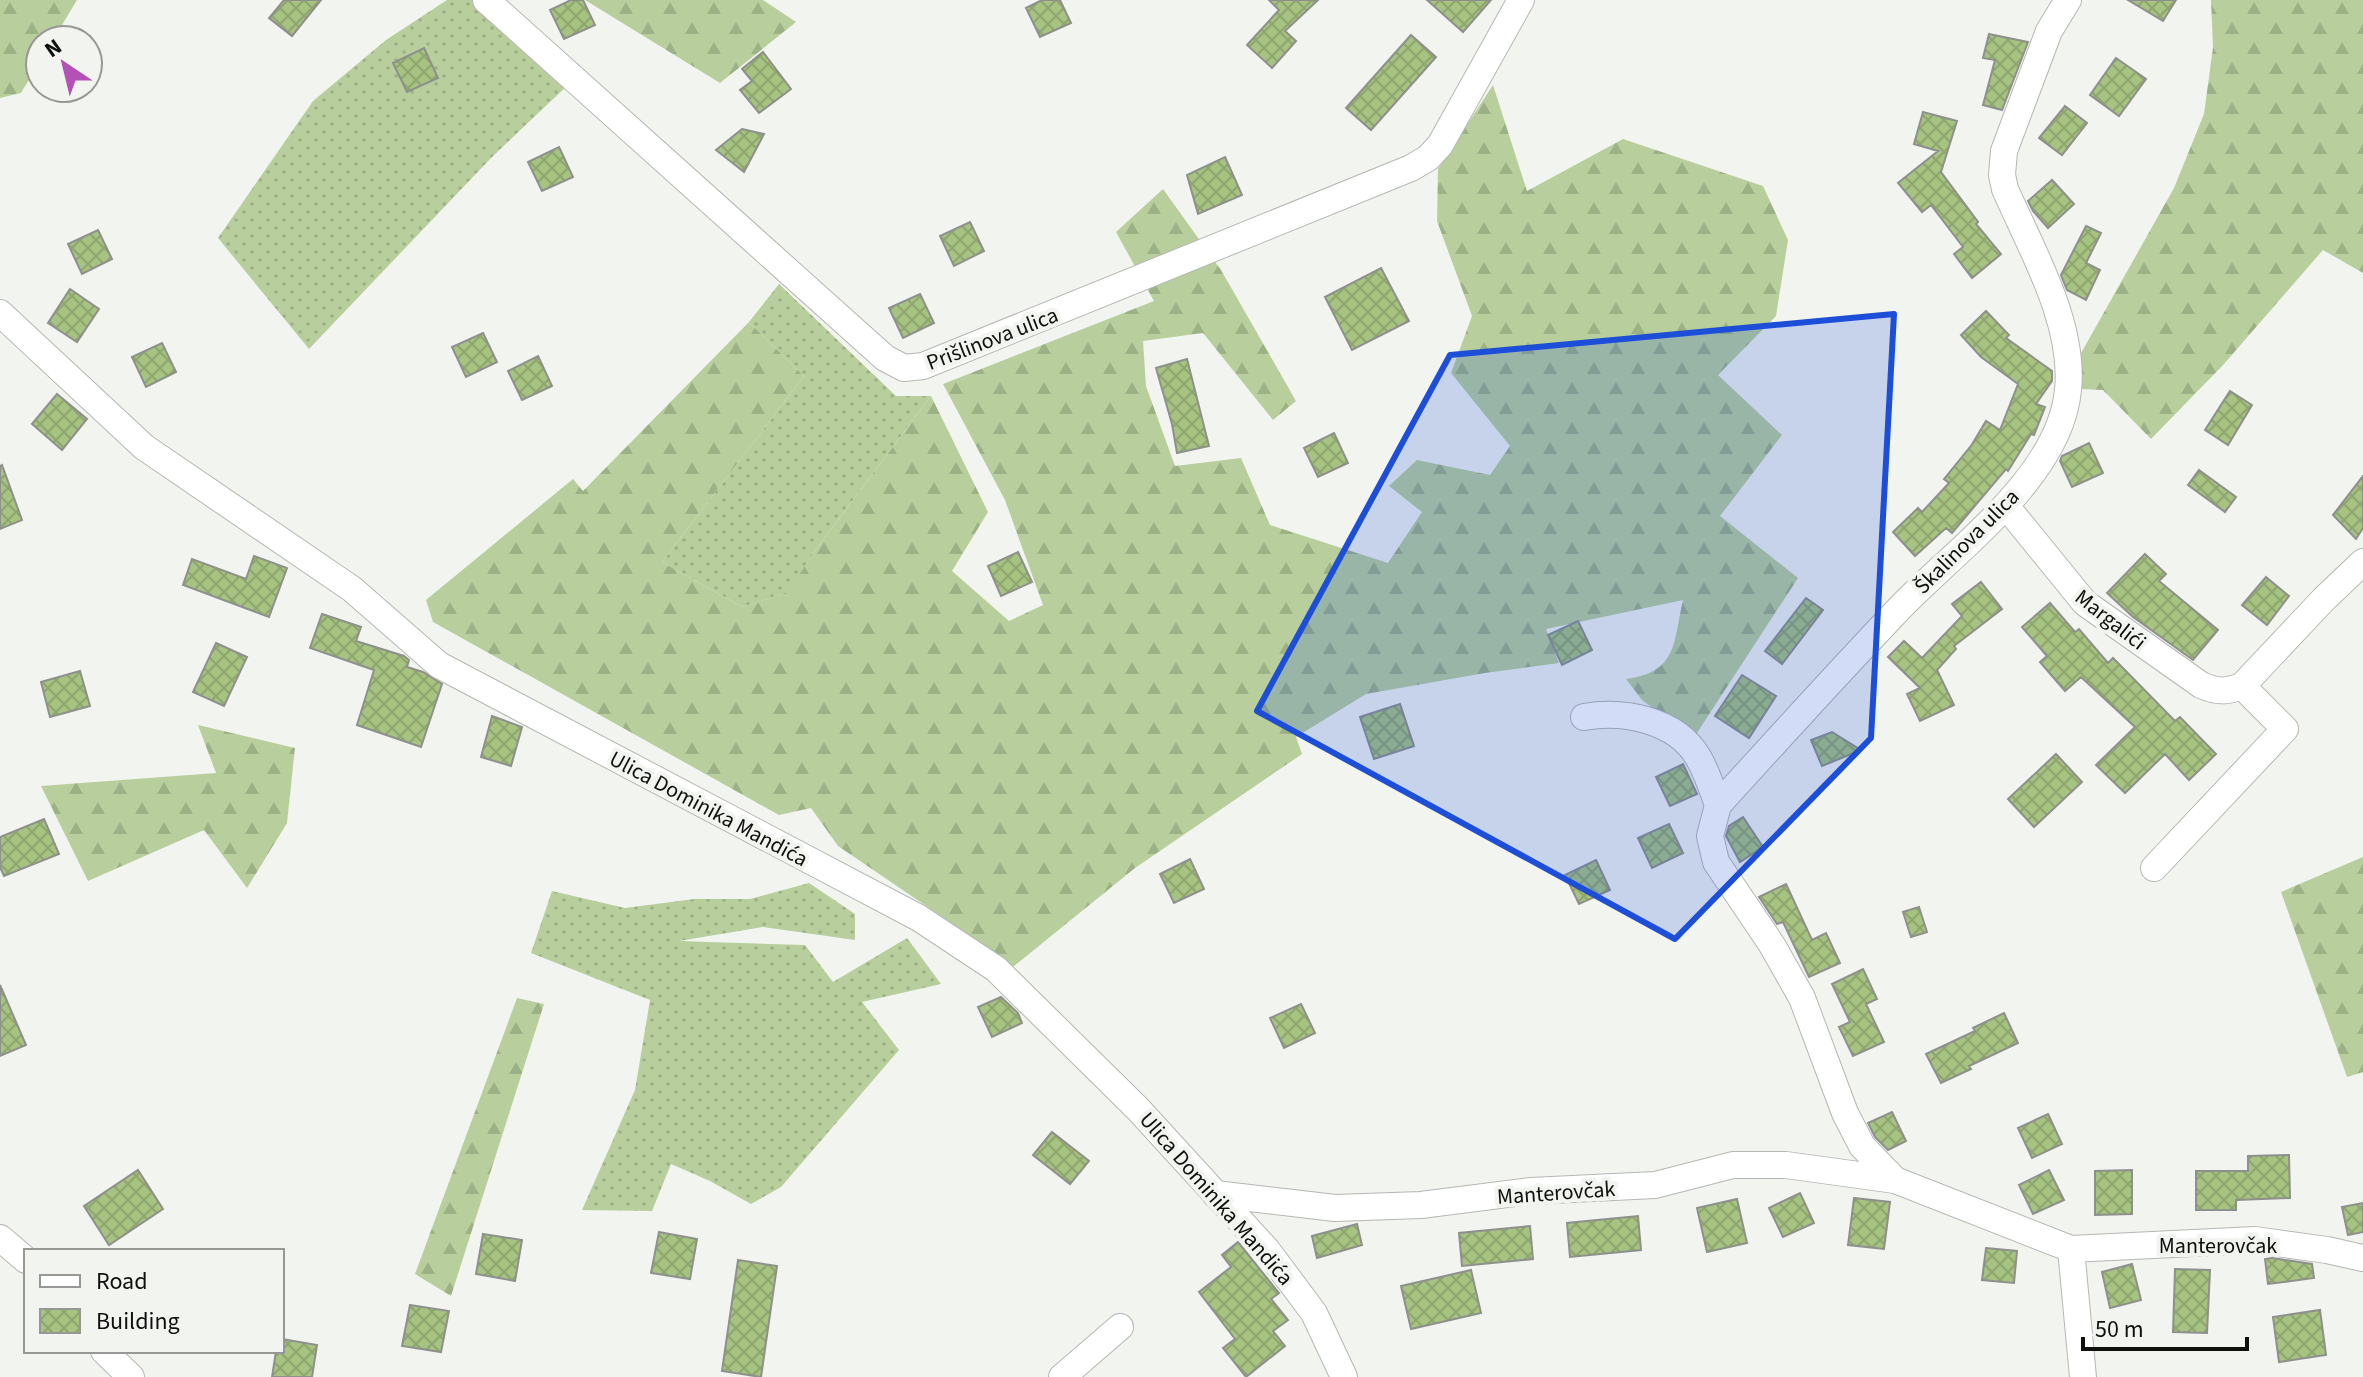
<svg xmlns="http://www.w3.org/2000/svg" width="2363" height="1377" viewBox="0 0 2363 1377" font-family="'Source Sans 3',sans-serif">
	<defs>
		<pattern id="grass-dots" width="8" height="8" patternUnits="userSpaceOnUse" patternTransform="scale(2)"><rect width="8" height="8" fill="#b8cf9d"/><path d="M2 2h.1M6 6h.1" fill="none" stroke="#9db186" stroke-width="1.8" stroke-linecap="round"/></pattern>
		<pattern id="forest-firs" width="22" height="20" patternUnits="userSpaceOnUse" patternTransform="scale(2)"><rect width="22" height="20" fill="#b8cf9d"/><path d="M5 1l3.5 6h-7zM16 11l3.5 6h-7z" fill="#9db186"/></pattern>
		<pattern id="building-cross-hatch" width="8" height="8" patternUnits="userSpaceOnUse" patternTransform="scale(2)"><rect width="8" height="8" fill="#a6c381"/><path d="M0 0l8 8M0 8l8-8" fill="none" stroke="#8ea66e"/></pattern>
	</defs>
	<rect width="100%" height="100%" fill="#f2f4f0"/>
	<path fill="url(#grass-dots)" d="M447,0H478L569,84L492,157L309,349L218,238L313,101L386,40Z
		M779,284L896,396H931L814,552L789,592L742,607L662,562L804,376L749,322Z
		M809,883L855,914V940L763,927L679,941L805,945L833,982L907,938L941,984L862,1002L899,1050L781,1187L751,1204L710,1181L671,1164L652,1211L582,1210L635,1090L650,1000L531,953L552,891L625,908L694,899H750Z"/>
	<path fill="url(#forest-firs)" d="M0,0H77L53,40H40V61L21,93L0,98Z
		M585,0H763L796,22L720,83Z
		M2211,0H2363V273L2323,250L2224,364L2151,439L2103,390L2079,389L2080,355L2174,188L2204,114L2213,47Z
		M1493,85L1527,191L1623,139L1763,186L1788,240L1776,316L1718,375L1782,435L1720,516L1798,578L1693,739L1642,700L1626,679C1678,672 1673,643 1683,600L1546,629L1559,663L1485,673L1366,694L1296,737L1302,754L1135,868L998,979L988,948L838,846L811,808L779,815L433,622L426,600L573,479L583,491L749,322L804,376L662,562L742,607L788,592L814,552L931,396L988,512L952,571L1009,621L1043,605L1005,500L943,384L1154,301L1116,232L1163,189L1221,270L1296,401L1273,420L1203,333L1143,341L1146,386L1175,466L1241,458L1270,525L1388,563L1422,512L1389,486L1417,460L1490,475L1510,446L1451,373L1472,316L1437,221L1438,169Z
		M198,725L295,748L287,823L247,888L204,830L88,881L41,786L216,773Z
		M2363,857V1072L2347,1077L2281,892Z
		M517,998L544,1004L451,1296L415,1274Z"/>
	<path fill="url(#building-cross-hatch)" stroke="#8e908c" stroke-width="2" d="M284,0H321L292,36L269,18Z
		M571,0H583L595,25L564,39L550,10Z
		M1042,0H1060L1071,23L1040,37L1026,8Z
		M1269,0H1318L1285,31L1296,41L1272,68L1247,45L1279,10Z
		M1427,0H1491L1463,32Z
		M2128,0H2176L2163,21Z
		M1989,34L2028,42L2002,110L1983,105L1995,60L1983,58Z
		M1411,35L1436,57L1371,130L1346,108Z
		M424,48L438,78L407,92L393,63Z
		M763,52L791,89L759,113L740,90L752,81L742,69Z
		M2116,58L2146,79L2119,116L2090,95Z
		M2065,106L2087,123L2062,155L2039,138Z
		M1923,112L1957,121L1941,172L1978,222L1976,224L2001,254L1972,278L1954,254L1963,247L1931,205L1922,212L1898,183L1938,151L1914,144Z
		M742,129L764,134L744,172L716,150Z
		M559,147L573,177L542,191L528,162Z
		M1225,157L1242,195L1198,214L1187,175Z
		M2052,180L2074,204L2048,228L2033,211L2028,201Z
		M970,222L984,251L954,266L940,236Z
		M2086,226L2101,233L2086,263L2100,270L2086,300L2067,290L2061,275Z
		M98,230L112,259L82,274L68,244Z
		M1381,268L1409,321L1352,350L1325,297Z
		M70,289L99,309L77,342L48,323Z
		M920,294L934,323L903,338L889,308Z
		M1986,311L2009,335L2006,338L2052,371V381L2036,404L2045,407L2034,435L2031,434L2008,471L2006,469L1952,533L1946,528L1915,556L1893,532L1918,508L1922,512L1949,483L1944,479L1971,446L1986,421L2000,430L2018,384L1981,357L1961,335Z
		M483,333L497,362L466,377L452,347Z
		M162,343L176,372L146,387L132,357Z
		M538,356L552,386L522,400L508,371Z
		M1187,359L1209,446L1177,453L1172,424L1156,368Z
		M2230,391L2252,405L2228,445L2205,430Z
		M57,394L87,419L62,450L32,424Z
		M1334,433L1348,463L1318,477L1304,448Z
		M2089,443L2103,473L2072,487L2060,461L2062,456Z
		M2,465L22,520L0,529V466Z
		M2199,470L2236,497L2225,512L2188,485Z
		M2363,476V528L2356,539L2333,515Z
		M1018,552L1032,582L1001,596L988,566Z
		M2145,554L2166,574L2159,581L2218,630L2193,660L2133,617L2107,593Z
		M254,556L287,568L269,617L183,585L192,559L246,579Z
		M2266,577L2289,596L2267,625L2242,605Z
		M1981,582L2002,609L1954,646L1956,649L1937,670L1954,705L1920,721L1907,694L1920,688L1888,657L1904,641L1922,658L1962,616L1952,604Z
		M1806,598L1823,610L1782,664L1765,651Z
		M2050,603L2075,632L2079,629L2108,663L2113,658L2175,721L2180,717L2216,754L2189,780L2165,754L2125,793L2096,765L2135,727L2081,677L2065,691L2040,662L2047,656L2022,627Z
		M322,614L361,627L356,641L404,656L409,660L407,667L423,672L442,684L421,747L357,725L374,670L310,648Z
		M1578,621L1592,650L1562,665L1548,635Z
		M216,643L247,657L224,706L193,692Z
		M80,671L90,706L50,717L41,682Z
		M1742,675L1776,696L1749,738L1715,716Z
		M1400,704L1414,746L1374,759L1360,717Z
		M492,716L522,727L511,766L481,757Z
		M1832,732L1861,750L1822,766L1811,740Z
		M2056,754L2082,782L2034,827L2008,799Z
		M1683,764L1697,794L1670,806L1656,777Z
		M1743,817L1763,847L1740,862L1726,836L1729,826Z
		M44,819L59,854L4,876L0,867V837Z
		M1669,824L1683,853L1652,868L1638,838Z
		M1190,859L1204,889L1174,903L1160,874Z
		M1596,860L1610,890L1579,904L1565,875Z
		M1786,884L1812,940L1826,933L1840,963L1809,977L1783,922L1777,924L1759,897Z
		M1919,907L1927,932L1911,937L1903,912Z
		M1863,969L1877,999L1866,1004L1884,1042L1853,1056L1839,1027L1850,1022L1832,984Z
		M0,985L26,1045L0,1056Z
		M1001,997L1018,1013L1022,1023L992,1037L978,1007Z
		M1301,1004L1315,1033L1284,1048L1270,1018Z
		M2004,1013L2018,1043L1969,1066L1971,1069L1941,1083L1926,1054L1975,1031L1973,1028Z
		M1892,1112L1906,1141L1888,1150L1875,1137L1868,1123Z
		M2048,1114L2062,1144L2032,1158L2018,1128Z
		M1052,1132L1089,1161L1070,1184L1033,1155Z
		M2289,1155L2290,1198L2236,1200V1210H2196V1171H2248V1156Z
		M138,1170L163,1209L109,1245L84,1206Z
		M2049,1170L2064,1200L2033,1214L2019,1185Z
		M2132,1170V1214L2095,1215V1171Z
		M1800,1193L1814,1223L1783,1237L1769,1208Z
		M1854,1198L1890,1202L1884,1249L1848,1245Z
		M1737,1199L1747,1243L1707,1252L1697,1208Z
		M2363,1203V1232L2348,1235L2342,1207Z
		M1638,1216L1641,1250L1570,1257L1567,1223Z
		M1357,1224L1362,1245L1317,1258L1312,1236Z
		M1530,1226L1533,1259L1462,1266L1459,1233Z
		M659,1232L697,1239L690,1279L651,1273Z
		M483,1234L522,1240L515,1281L476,1274Z
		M1238,1242L1279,1293L1271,1299L1288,1320L1273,1331L1285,1346L1246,1377L1223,1348L1235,1339L1199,1292L1231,1267L1222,1255Z
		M1986,1248L2017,1251L2014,1283L1982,1280Z
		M2272,1258L2312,1264L2314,1278L2268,1284L2265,1259Z
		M738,1260L777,1266L761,1377L722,1371Z
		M2132,1264L2141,1300L2110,1308L2102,1272Z
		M2175,1269L2210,1270L2207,1333L2173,1332Z
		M1471,1270L1481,1313L1411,1329L1401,1286Z
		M410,1305L449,1311L441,1352L402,1346Z
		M2320,1310L2326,1355L2279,1362L2273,1317Z
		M282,1339L317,1345L312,1377H272L276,1351H282Z"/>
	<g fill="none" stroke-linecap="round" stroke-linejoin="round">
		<g stroke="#b5b7b3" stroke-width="28">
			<path id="minor" d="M486,0L885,358L904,368L923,366L1411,168L1428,158L1440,145L1521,0
				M0,313L144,447L352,589L439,665L919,918L996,969L1138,1109L1267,1250L1314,1313L1344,1377
				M2006,506L2085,603L2201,685C2217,692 2226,692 2242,686L2324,599L2363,562
				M1584,717C1624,710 1676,720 1698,757C1707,772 1712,789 1718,805
				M2154,868L2285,729L2242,686
				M1895,1180L1862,1146L1845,1113L1802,998L1772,945L1716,862L1710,836L1718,805C1777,740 1836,675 1896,612C1952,552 2060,478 2068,390C2075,323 2031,249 2005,189L2002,175L2004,151L2049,31L2068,0
				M1215,1194L1335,1208L1421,1205L1531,1191L1655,1185L1733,1165H1786L1895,1180L2071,1249L2255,1240L2327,1250L2363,1258
				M0,1238L26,1260
				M2071,1249L2083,1377
				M104,1351L131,1377
				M1062,1377L1120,1327"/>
		</g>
		<use href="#minor" stroke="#fff" stroke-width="26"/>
	</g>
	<path fill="#1d4ed8" fill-opacity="0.2" stroke="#1d4ed8" stroke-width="6" stroke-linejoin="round" d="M1894,314L1871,738L1675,939L1257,711L1450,355Z"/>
	<g text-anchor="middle" stroke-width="8" stroke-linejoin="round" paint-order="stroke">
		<g font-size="22" fill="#0f0f0e" stroke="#f2f4f0">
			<text transform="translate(992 338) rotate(-21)" y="8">Prišlinova ulica</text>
			<text transform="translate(1966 541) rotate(-45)" y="8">Škalinova ulica</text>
			<text transform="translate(2111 619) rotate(38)" y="8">Margalići</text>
			<text transform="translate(709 808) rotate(28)" y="8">Ulica Dominika Mandića</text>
			<text transform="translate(1556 1192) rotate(-4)" y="8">Manterovčak</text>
			<text transform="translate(1217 1198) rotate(49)" y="8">Ulica Dominika Mandića</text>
			<text x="2218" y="1253">Manterovčak</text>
		</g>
	</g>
	<rect x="24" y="1249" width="260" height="104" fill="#f2f4f0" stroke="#979896" stroke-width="2"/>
	<rect x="40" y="1275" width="40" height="12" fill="#ffffff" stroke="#979896" stroke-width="2"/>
	<text x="96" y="1289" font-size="24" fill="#0f0f0e">Road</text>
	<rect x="40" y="1309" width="40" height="24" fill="url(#building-cross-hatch)" stroke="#979896" stroke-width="2"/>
	<text x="96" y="1329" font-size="24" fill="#0f0f0e">Building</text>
	<g transform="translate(64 64) rotate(325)"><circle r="38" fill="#f2f4f0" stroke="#979896" stroke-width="2"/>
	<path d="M0-6L14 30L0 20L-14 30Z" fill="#b451b7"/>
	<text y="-12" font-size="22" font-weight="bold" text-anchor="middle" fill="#0f0f0e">N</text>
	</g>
	<path d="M2083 1337v12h164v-12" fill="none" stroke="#0f0f0e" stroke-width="4"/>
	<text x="2095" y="1337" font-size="24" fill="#0f0f0e" stroke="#f2f4f0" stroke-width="6" paint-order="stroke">50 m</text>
</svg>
